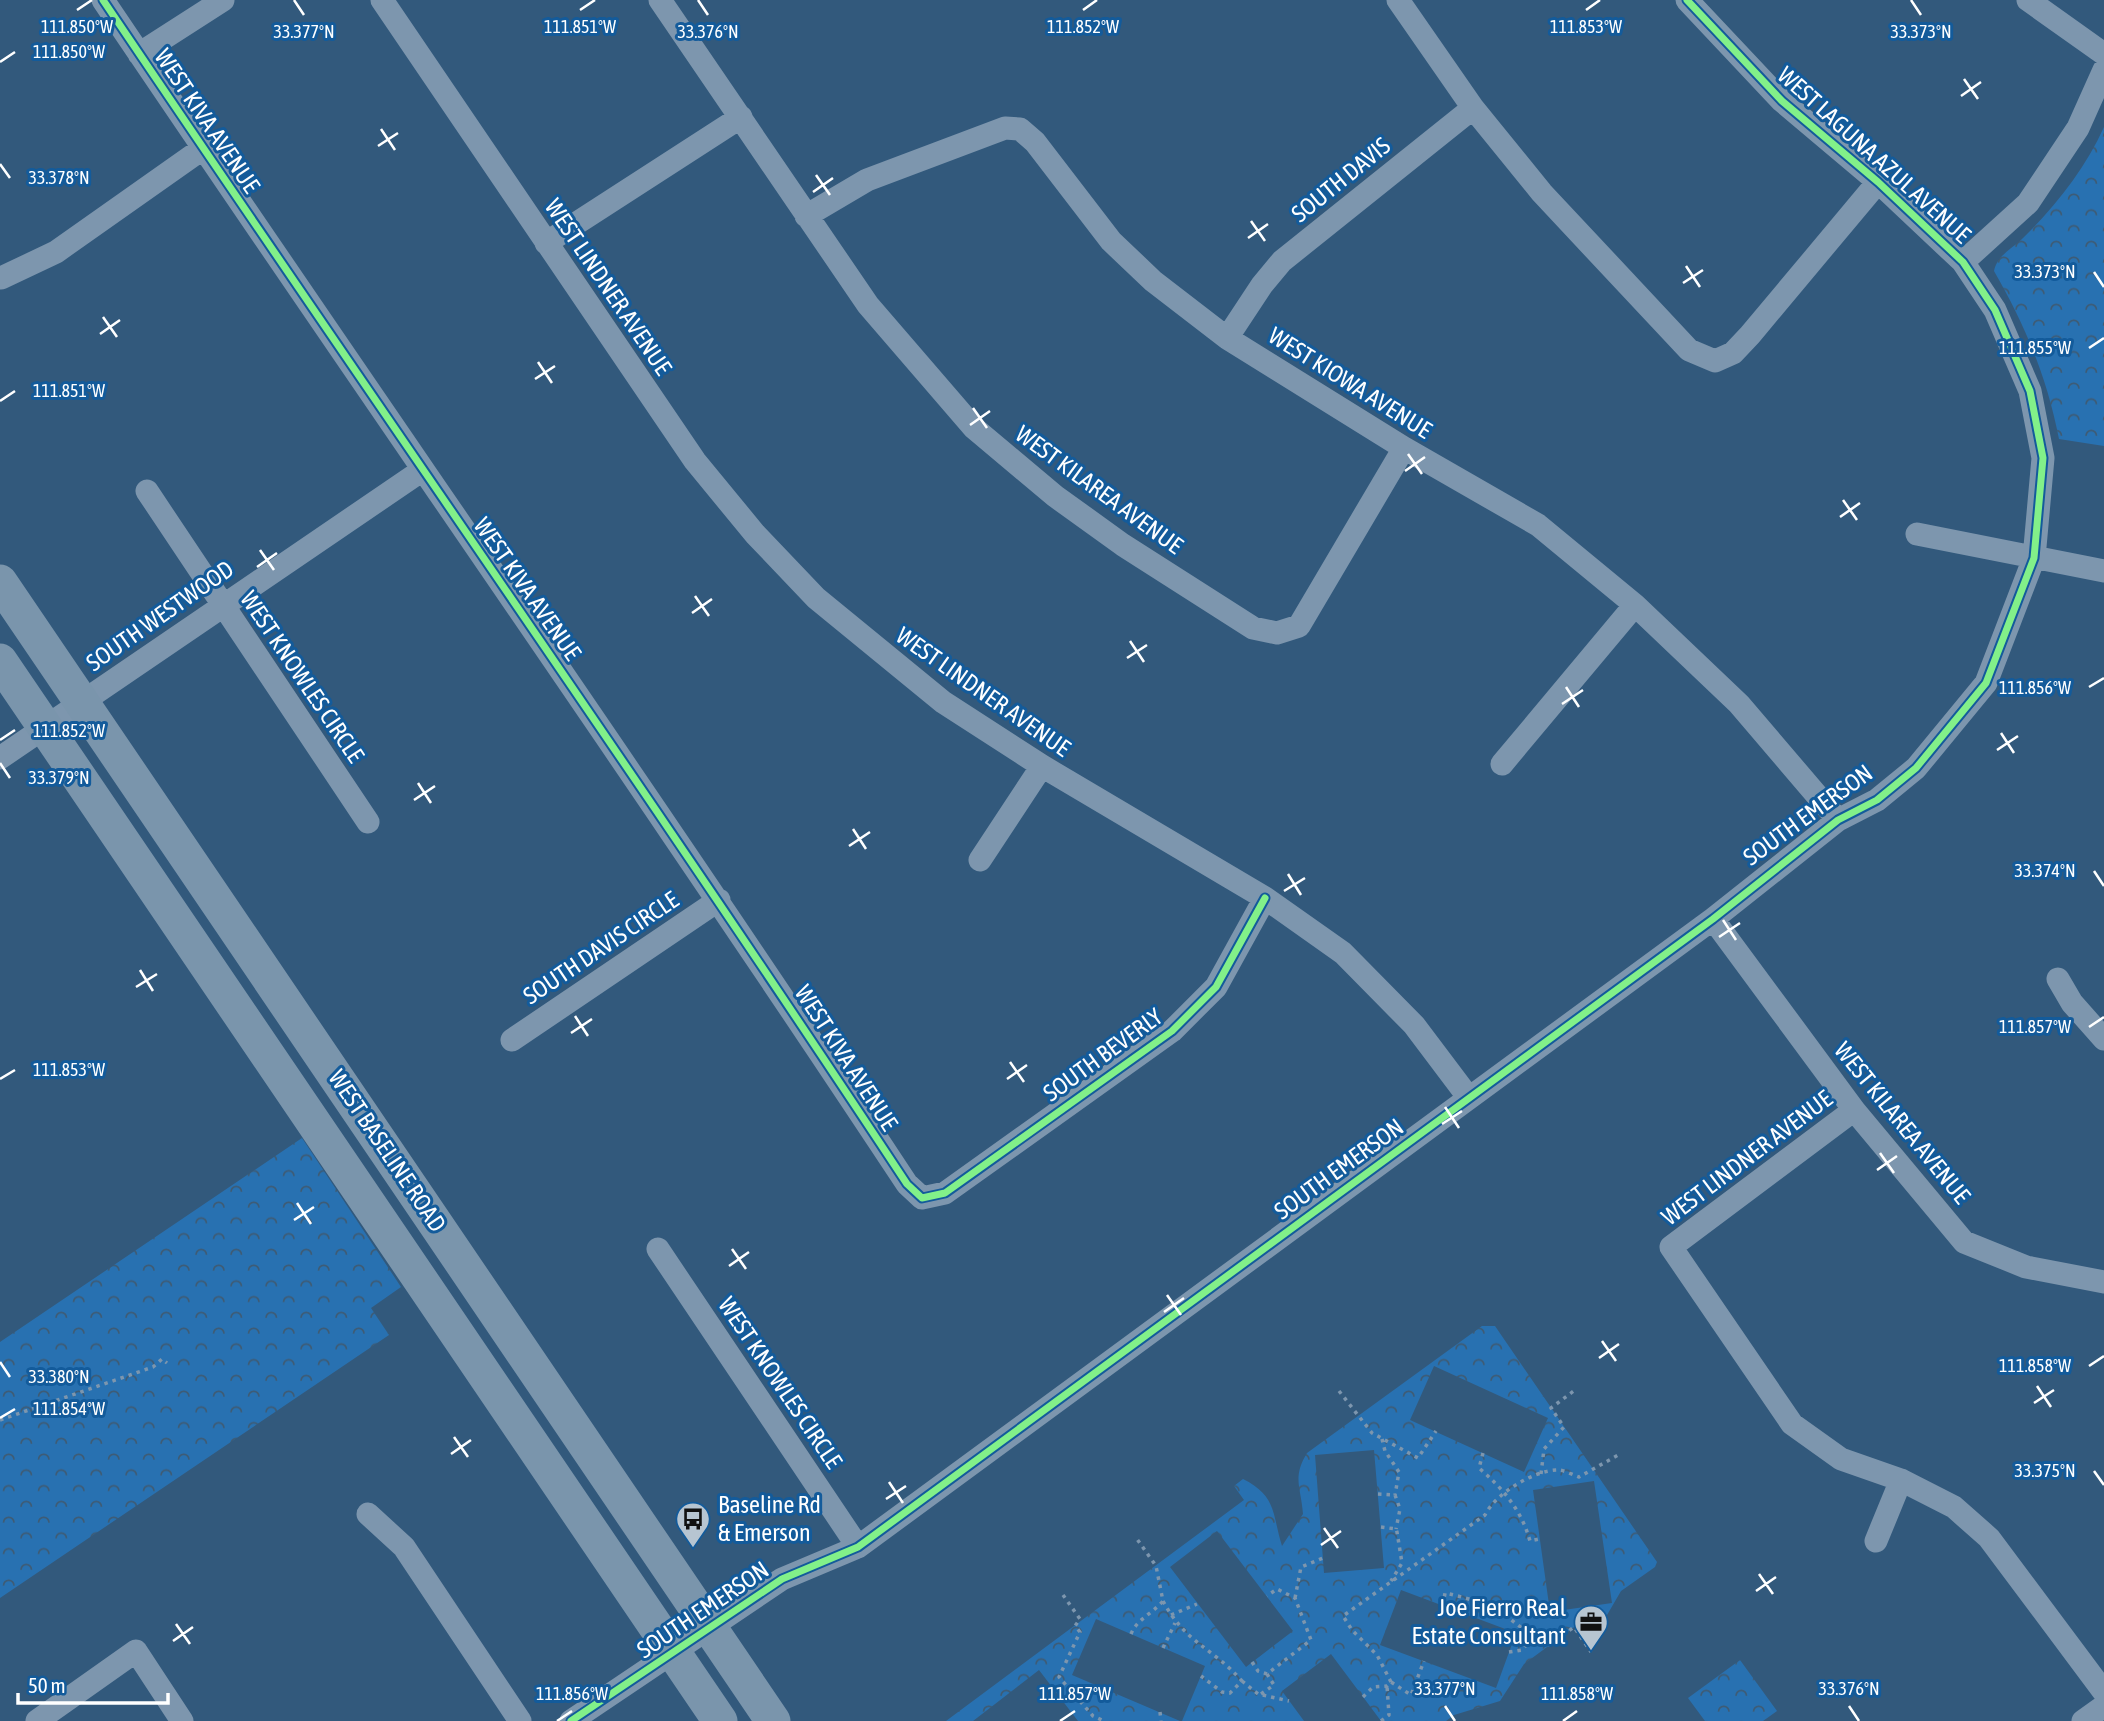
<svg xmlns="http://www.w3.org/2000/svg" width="2104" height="1721" viewBox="0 0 2104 1721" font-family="'Asap Condensed',sans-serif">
	<defs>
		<pattern id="park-crowns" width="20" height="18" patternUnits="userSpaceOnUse" patternTransform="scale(1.75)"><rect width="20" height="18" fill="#2871b1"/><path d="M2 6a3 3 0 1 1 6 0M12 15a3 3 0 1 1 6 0" fill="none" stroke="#3e5b74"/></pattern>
	</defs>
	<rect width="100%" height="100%" fill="#32597c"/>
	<path fill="url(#park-crowns)" fill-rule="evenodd" d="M2104,127V446L2059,439C2047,377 2025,325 1994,271C1997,256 2011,249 2021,240C2055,207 2085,169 2104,127Z
		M302,1138L401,1287L371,1308L389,1335L0,1598V1342Z
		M1482,1326H1495L1657,1562L1655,1567L1621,1591L1607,1615L1581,1622L1524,1664L1500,1701L1454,1715L1446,1721H1381L1331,1654L1282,1691L1304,1721H1182L1205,1666L1096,1619L1072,1675L1180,1721H1078L1039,1670L973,1721H946L1244,1500L1234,1486L1243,1479C1277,1496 1272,1514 1282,1546L1303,1514C1301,1487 1292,1478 1307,1453ZM1434,1366L1548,1418L1524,1472L1410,1420ZM1374,1450L1384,1568L1324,1573L1315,1455ZM1594,1481L1612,1603L1550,1612L1533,1490ZM1217,1531L1293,1631L1246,1667L1170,1567ZM1401,1590L1516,1633L1496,1688L1380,1645Z
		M1740,1660L1777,1711L1763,1721H1705L1688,1698Z"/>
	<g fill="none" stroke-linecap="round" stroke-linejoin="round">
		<path stroke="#7d96ae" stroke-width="3.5" stroke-dasharray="3.5 5" stroke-linecap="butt" d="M1339,1391L1372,1433L1418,1458L1436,1431
			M0,1420L153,1367L162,1359L167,1363
			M1382,1439L1385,1451L1399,1472L1395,1495
			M1483,1453L1479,1468C1503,1489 1521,1509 1530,1541L1539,1539
			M1541,1474L1544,1449L1564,1427L1551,1408L1575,1390
			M1378,1494L1395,1495L1400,1509L1396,1529
			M1381,1527L1396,1529L1397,1532L1402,1563L1391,1581
			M1063,1595L1080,1619L1075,1626L1080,1632L1059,1677L1093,1716L1104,1721
			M1295,1598L1301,1567L1323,1558
			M1163,1601C1186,1644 1212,1647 1242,1681L1230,1693L1222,1692L1201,1676
			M1443,1605L1445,1593C1456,1595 1488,1604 1498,1610C1510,1618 1521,1629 1534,1636
			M1171,1615L1197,1604
			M1131,1634C1137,1619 1152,1614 1163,1601L1156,1566L1137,1539
			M1513,1642L1525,1645
			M1163,1648L1175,1623
			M1509,1652L1522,1650L1534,1636L1541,1635L1549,1645L1574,1627L1591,1652
			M1252,1662L1258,1671L1267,1674L1311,1640L1295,1598L1277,1589L1267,1596
			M1242,1681L1258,1694L1289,1701
			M1391,1682L1377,1655L1352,1630L1343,1616L1485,1515C1495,1494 1534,1470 1558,1470C1564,1470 1573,1475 1579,1477L1620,1454
			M1261,1694L1274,1685L1267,1674
			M1363,1697L1373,1687L1387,1686L1391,1682L1411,1695L1424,1661
			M1160,1712L1161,1721
			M1381,1721L1389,1715L1387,1686"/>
		<path stroke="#7d96ae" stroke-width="23" d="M103,0C370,396 644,786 907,1184L922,1198L945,1193L1172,1031L1216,987L1265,898
			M382,0L695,461L755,534L816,598L943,702L1042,766L1265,898L1343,953L1414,1025L1469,1098
			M660,0L868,305L974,428L1055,496L1123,545L1253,628L1277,633L1299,626L1404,448
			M1398,0L1473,108L1542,193L1689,350L1715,361L1733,353L1750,335L1878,182
			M2028,0L2104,54
			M139,54L223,0
			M806,216L867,180L1005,128L1020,129L1035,142L1111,241L1153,281L1227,338L1404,448L1538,525L1635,605L1739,704L1838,820
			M546,243L741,117
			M1963,262L2028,203L2078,128L2104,70
			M1,278L56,252L202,149
			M1227,338L1262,285L1282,261L1473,108
			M147,491L368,822
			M1917,534L2104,571
			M0,758L421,471
			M1502,764L1635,605
			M980,860L1042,766
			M1713,919L1854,1110L1964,1242L2026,1267L2104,1282
			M2058,979L2072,1003L2104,1039
			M512,1040L719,900
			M1854,1110L1671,1247L1792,1424L1841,1459L1901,1480L1954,1507L1989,1538L2104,1692
			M658,1249L858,1547
			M368,1514L404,1547L520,1721
			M1876,1541L1901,1480
			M37,1721L136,1651L182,1721
			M571,1721L782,1579L858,1547L1713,919L1838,820L1877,800L1916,768L1986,683L2034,558L2043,458L2030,391L1995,310L1963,262L1878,182L1782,101L1687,0
			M2083,1721L2104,1706"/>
		<path stroke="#7a95ac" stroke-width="35" d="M0,582L773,1721
			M0,661L720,1721"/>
		<g stroke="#135b9b" stroke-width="11">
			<path id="cycleway" d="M103,0C370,396 644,786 907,1184L922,1198L945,1193L1172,1031L1216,987L1265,898
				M571,1721L782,1579L858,1547L1713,919L1838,820L1877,800L1916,768L1986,683L2034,558L2043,458L2030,391L1995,310L1963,262L1878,182L1782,101L1687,0"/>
		</g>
		<use href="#cycleway" stroke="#82f089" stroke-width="7"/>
	</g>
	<path fill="none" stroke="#fff" stroke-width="2.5" d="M294,0L304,15M698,0L708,15M1911,0L1921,15M77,10L92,0M580,10L595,0M1083,10L1097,0M1586,10L1600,0M0,62L15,52M1964,79L1978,99M1961,96L1981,82M381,129L395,150M378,146L398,133M0,164L10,178M816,175L830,195M813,192L833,178M1251,221L1265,241M1248,238L1268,224M1686,266L1700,287M2094,272L2104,287M1683,283L1703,270M103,317L117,337M100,334L120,320M2089,348L2104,338M538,362L552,383M535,379L555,366M0,401L15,391M973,408L987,428M970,425L990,411M1408,454L1422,474M1405,471L1425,457M1843,500L1857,520M1840,517L1860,503M260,550L274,570M257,567L277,553M695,596L709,616M692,613L712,599M1130,641L1144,662M1127,658L1147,645M1566,687L1579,707M2089,687L2104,678M1562,704L1583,690M2001,733L2014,753M0,740L15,730M1997,750L2018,736M0,763L10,778M418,783L431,803M414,800L435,786M853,829L866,849M849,846L870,832M2094,871L2104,886M1288,874L1301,895M1284,891L1305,878M1723,920L1736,940M1719,937L1740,923M140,970L153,991M136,987L157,974M575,1016L588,1036M2089,1027L2104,1017M571,1033L592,1019M1010,1062L1024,1082M0,1079L15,1070M1007,1079L1027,1065M1445,1107L1459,1128M1442,1124L1462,1111M1880,1153L1894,1173M1877,1170L1897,1156M297,1203L311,1224M294,1220L314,1207M732,1249L746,1269M729,1266L749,1252M1167,1295L1181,1315M1164,1312L1184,1298M1602,1341L1616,1361M1599,1358L1619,1344M0,1362L10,1377M2089,1366L2104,1356M2037,1386L2051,1407M2034,1403L2054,1390M0,1418L15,1409M454,1437L468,1457M451,1454L471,1440M2094,1471L2104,1485M889,1482L903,1503M886,1499L906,1486M1324,1528L1338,1548M1321,1545L1341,1531M1759,1574L1773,1594M1756,1591L1776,1577M176,1624L190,1644M173,1641L193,1627M1445,1706L1455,1721M1849,1706L1859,1721M557,1721L572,1711M1060,1721L1075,1711M1563,1721L1577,1711"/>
	<defs>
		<g id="bus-pin" transform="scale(1.75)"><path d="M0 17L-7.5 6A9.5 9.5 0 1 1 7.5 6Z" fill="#b7c5d1" stroke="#135b9b"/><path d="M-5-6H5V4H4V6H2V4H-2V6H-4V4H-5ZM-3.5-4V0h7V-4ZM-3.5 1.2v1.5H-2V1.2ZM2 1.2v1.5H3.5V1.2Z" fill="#111"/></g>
		<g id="office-pin" transform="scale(1.75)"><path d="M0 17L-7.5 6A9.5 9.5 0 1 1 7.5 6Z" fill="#b7c5d1" stroke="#135b9b"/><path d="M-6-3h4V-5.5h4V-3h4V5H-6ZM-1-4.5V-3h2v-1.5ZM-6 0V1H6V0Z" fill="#111"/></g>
	</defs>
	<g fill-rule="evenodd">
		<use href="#bus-pin" x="693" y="1519"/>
		<use href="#office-pin" x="1591" y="1622"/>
	</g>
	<g text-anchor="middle" stroke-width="6" stroke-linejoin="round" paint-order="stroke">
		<g font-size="24" fill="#fff" stroke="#135b9b">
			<text transform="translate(207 121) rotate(56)" y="8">WEST KIVA AVENUE</text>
			<text transform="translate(1874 155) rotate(42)" y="8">WEST LAGUNA AZUL AVENUE</text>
			<text transform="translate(1341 180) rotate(-39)" y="8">SOUTH DAVIS</text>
			<text transform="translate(608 287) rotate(56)" y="8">WEST LINDNER AVENUE</text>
			<text transform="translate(1350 383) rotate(32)" y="8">WEST KIOWA AVENUE</text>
			<text transform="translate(1099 490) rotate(36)" y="8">WEST KILAREA AVENUE</text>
			<text transform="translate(527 589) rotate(55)" y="8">WEST KIVA AVENUE</text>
			<text transform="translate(160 616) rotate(-35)" y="8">SOUTH WESTWOOD</text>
			<text transform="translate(302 677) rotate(56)" y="8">WEST KNOWLES CIRCLE</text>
			<text transform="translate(983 692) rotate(35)" y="8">WEST LINDNER AVENUE</text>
			<text transform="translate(1808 815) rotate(-36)" y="8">SOUTH EMERSON</text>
			<text transform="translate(601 948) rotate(-34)" y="8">SOUTH DAVIS CIRCLE</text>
			<text transform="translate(1103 1055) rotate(-36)" y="8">SOUTH BEVERLY</text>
			<text transform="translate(846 1058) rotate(57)" y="8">WEST KIVA AVENUE</text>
			<text transform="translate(1902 1123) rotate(51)" y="8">WEST KILAREA AVENUE</text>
			<text transform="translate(387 1151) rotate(56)" y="8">WEST BASELINE ROAD</text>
			<text transform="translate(1747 1158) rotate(-37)" y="8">WEST LINDNER AVENUE</text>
			<text transform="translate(1339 1169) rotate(-36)" y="8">SOUTH EMERSON</text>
			<text transform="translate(780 1383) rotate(56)" y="8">WEST KNOWLES CIRCLE</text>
			<text transform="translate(703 1610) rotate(-34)" y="8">SOUTH EMERSON</text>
		</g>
		<g font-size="24" fill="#fff" stroke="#135b9b" text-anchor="start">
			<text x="718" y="1513">Baseline Rd<tspan x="718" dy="28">&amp; Emerson</tspan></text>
			<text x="1566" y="1616" text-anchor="end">Joe Fierro Real<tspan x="1566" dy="28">Estate Consultant</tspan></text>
		</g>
	</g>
	<g font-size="18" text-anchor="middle" fill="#fff" stroke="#135b9b" stroke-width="6" stroke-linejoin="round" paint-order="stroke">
		<text x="77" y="33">111.850°W</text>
		<text x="580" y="33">111.851°W</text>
		<text x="1083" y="33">111.852°W</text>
		<text x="1586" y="33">111.853°W</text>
		<text x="304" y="38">33.377°N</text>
		<text x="708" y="38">33.376°N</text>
		<text x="1921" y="38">33.373°N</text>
		<text x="69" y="58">111.850°W</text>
		<text x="59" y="184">33.378°N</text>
		<text x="2045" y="278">33.373°N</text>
		<text x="2035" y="354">111.855°W</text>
		<text x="69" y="397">111.851°W</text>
		<text x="2035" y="694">111.856°W</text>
		<text x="69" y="737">111.852°W</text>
		<text x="59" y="784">33.379°N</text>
		<text x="2045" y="877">33.374°N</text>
		<text x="2035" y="1033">111.857°W</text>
		<text x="69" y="1076">111.853°W</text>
		<text x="2035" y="1372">111.858°W</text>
		<text x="59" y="1383">33.380°N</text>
		<text x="69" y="1415">111.854°W</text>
		<text x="2045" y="1477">33.375°N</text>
		<text x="1445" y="1695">33.377°N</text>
		<text x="1849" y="1695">33.376°N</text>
		<text x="572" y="1700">111.856°W</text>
		<text x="1075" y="1700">111.857°W</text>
		<text x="1577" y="1700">111.858°W</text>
	</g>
	<path d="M18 1693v10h150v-10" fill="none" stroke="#ffffff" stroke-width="3.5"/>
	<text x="28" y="1693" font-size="21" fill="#ffffff" stroke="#135b9b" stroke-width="5" paint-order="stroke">50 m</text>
</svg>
